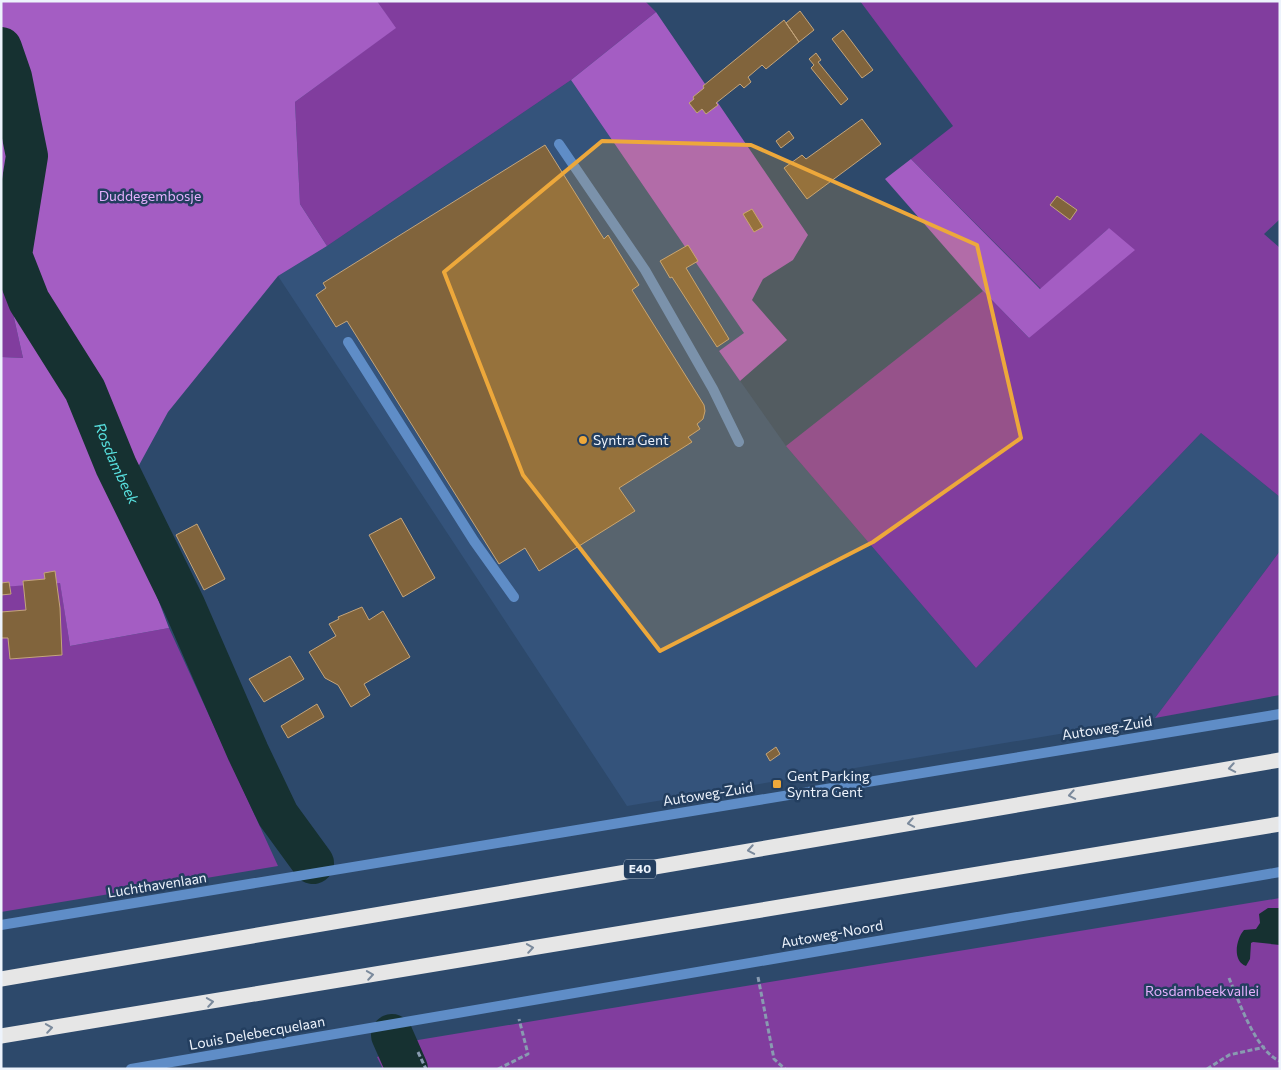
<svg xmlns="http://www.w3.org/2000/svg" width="1281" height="1070" viewBox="0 0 1281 1070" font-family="Commissioner,sans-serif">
	<rect width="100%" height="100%" fill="#2d496b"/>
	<path fill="#34537b" d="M571,80L745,334L719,351L786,446L976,668L1201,433L1280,497V551L1155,718L627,806L278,276L327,246Z"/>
	<path fill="#813d9e" d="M377,1H645L656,12L571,80L327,246L300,204L295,102L395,28Z
		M860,1H1280V219L1264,234L1280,248V497L1201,433L976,668L786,446L983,291L1029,338L1109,228L1041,289L911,159L953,126Z
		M1,260L23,358L1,357Z
		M1280,551V695L1155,718Z
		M60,582L70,646L169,628L278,866L1,912V587Z
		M1280,898V1069H383L377,1057L418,1040Z"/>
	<path fill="#a45dc3" d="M1,1H377L396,28L295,102L300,204L327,246L278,276L168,412L138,467L127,518L169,628L70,646L60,583L1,587V357L23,358L1,260Z
		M656,12L808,235L793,260L763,279L752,300L787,340L740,381L719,351L744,333L571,80Z
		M911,159L1040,289L1109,228L1135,250L1029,338L983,291L885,179Z"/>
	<path fill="#163131" d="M1268,908H1280V945L1253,942L1251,943L1250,959L1246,966C1232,961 1236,939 1244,930L1256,929L1260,923L1259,914Z"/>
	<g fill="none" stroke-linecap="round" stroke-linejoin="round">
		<g stroke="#163131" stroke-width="42">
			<path id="s1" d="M1,48L11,77L27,156L11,255L29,301L85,390L116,466L184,605L248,752L278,815L313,863"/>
			<path d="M392,1035L407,1069"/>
		</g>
	</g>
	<path fill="#81643c" stroke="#c4a57b" d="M800,11L814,30L799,42L786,23Z
		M784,20L799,42L766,69L762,65L748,77L751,82L744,88L740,84L716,103L718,105L706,114L702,109L697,113L689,103L694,99L693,97L704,88L703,86Z
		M843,30L873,70L862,78L832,39Z
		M816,53L821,60L818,62L848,99L841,105L811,68L814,65L809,59Z
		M862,119L881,144L807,199L784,168L802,155L806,159Z
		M789,131L794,138L781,148L776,141Z
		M545,145L604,239L608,235L639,285L632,290L704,405L705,411L703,419L697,424L700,429L688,437L692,442L619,488L635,511L539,571L525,548L499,564L347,321L336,327L316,295L326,288L323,283Z
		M1057,196L1077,210L1070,220L1050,205Z
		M752,209L763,227L754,232L743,214Z
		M688,245L698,261L686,268L729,339L717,347L672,277L670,278L660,261Z
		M401,518L435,578L403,597L369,535Z
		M197,524L225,579L204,590L176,535Z
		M55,571L60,608L62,655L10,659L8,638H1V612L26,610L23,581L45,579L44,573Z
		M9,582L11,594L1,595V583Z
		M362,607L369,620L383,611L410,657L364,684L370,695L351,707L338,685L325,678L309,652L336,636L329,624L339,619L338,617Z
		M290,656L304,679L264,702L249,679Z
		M317,704L324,717L288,738L281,726Z
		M776,747L780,754L770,761L766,754Z"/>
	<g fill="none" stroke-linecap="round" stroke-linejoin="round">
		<path stroke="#899bb1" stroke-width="3" stroke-dasharray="5 2.5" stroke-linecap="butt" d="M758,977L774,1059L785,1069
			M1229,978C1239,1001 1256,1052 1280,1061
			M418,1052L426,1069
			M498,1069L528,1054L519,1019
			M1207,1069L1229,1055L1265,1047"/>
		<path stroke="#5f8dc7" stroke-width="10" d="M559,144L645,270L713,389L739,442
			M348,342L474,541L514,597"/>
		<path stroke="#5f8dc7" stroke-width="10" d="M1,925L1280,714
			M131,1069L1280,872"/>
		<path stroke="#e6e6e6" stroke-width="15" d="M1,979L1280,760
			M1,1036L1280,824"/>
	</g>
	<defs><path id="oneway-chevron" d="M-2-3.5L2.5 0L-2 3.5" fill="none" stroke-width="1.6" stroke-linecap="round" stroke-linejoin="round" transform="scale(1.25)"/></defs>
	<g stroke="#7b8a9c">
		<use href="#oneway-chevron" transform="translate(1232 768) rotate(170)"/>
		<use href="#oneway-chevron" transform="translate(1072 795) rotate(170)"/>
		<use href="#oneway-chevron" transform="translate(911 823) rotate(170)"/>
		<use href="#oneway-chevron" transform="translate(751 850) rotate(170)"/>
		<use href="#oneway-chevron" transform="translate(530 948) rotate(-9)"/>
		<use href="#oneway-chevron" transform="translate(370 975) rotate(-9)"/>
		<use href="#oneway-chevron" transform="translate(210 1002) rotate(-9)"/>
		<use href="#oneway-chevron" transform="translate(49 1028) rotate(-9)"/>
	</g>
	<path fill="#eda83b" fill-opacity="0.2" stroke="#eda83b" stroke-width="4" stroke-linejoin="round" d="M602,141L751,145L977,245L1021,438L873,542L660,651L523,475L444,272Z"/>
	<g fill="#eda83b" stroke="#233e5f" stroke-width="2">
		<circle cx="583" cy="440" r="5"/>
		<rect x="772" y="779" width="10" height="10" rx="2.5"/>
	</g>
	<g text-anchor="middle" stroke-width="5" stroke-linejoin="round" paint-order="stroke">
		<rect fill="#233e5f" stroke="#b0bdcd" stroke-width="1" x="624" y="859.5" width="32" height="19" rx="4"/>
		<g font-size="12" font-weight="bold" fill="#edf3fc">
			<text x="640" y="873">E40</text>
		</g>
		<g font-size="14" fill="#e4b0fd" stroke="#233e5f">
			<text x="150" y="201">Duddegembosje</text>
			<text x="1202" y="996">Rosdambeekvallei</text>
		</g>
		<g font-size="14" fill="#edf3fc" stroke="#233e5f" text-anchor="start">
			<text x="593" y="445">Syntra Gent</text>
			<text x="787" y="781">Gent Parking<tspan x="787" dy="16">Syntra Gent</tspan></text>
		</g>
		<g font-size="14" fill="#edf3fc" stroke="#233e5f">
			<text transform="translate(1107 728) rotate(-9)" y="5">Autoweg-Zuid</text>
			<text transform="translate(708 794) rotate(-9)" y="5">Autoweg-Zuid</text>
			<text transform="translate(157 885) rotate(-9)" y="5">Luchthavenlaan</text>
			<text transform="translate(832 934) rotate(-10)" y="5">Autoweg-Noord</text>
			<text transform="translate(257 1033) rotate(-10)" y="5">Louis Delebecquelaan</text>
		</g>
		<g font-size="15" font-style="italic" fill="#58e0df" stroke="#233e5f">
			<text dy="5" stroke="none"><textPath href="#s1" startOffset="446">Rosdambeek</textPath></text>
		</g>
	</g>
	<rect width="1281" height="1070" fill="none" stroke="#edf3fc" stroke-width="5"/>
</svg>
